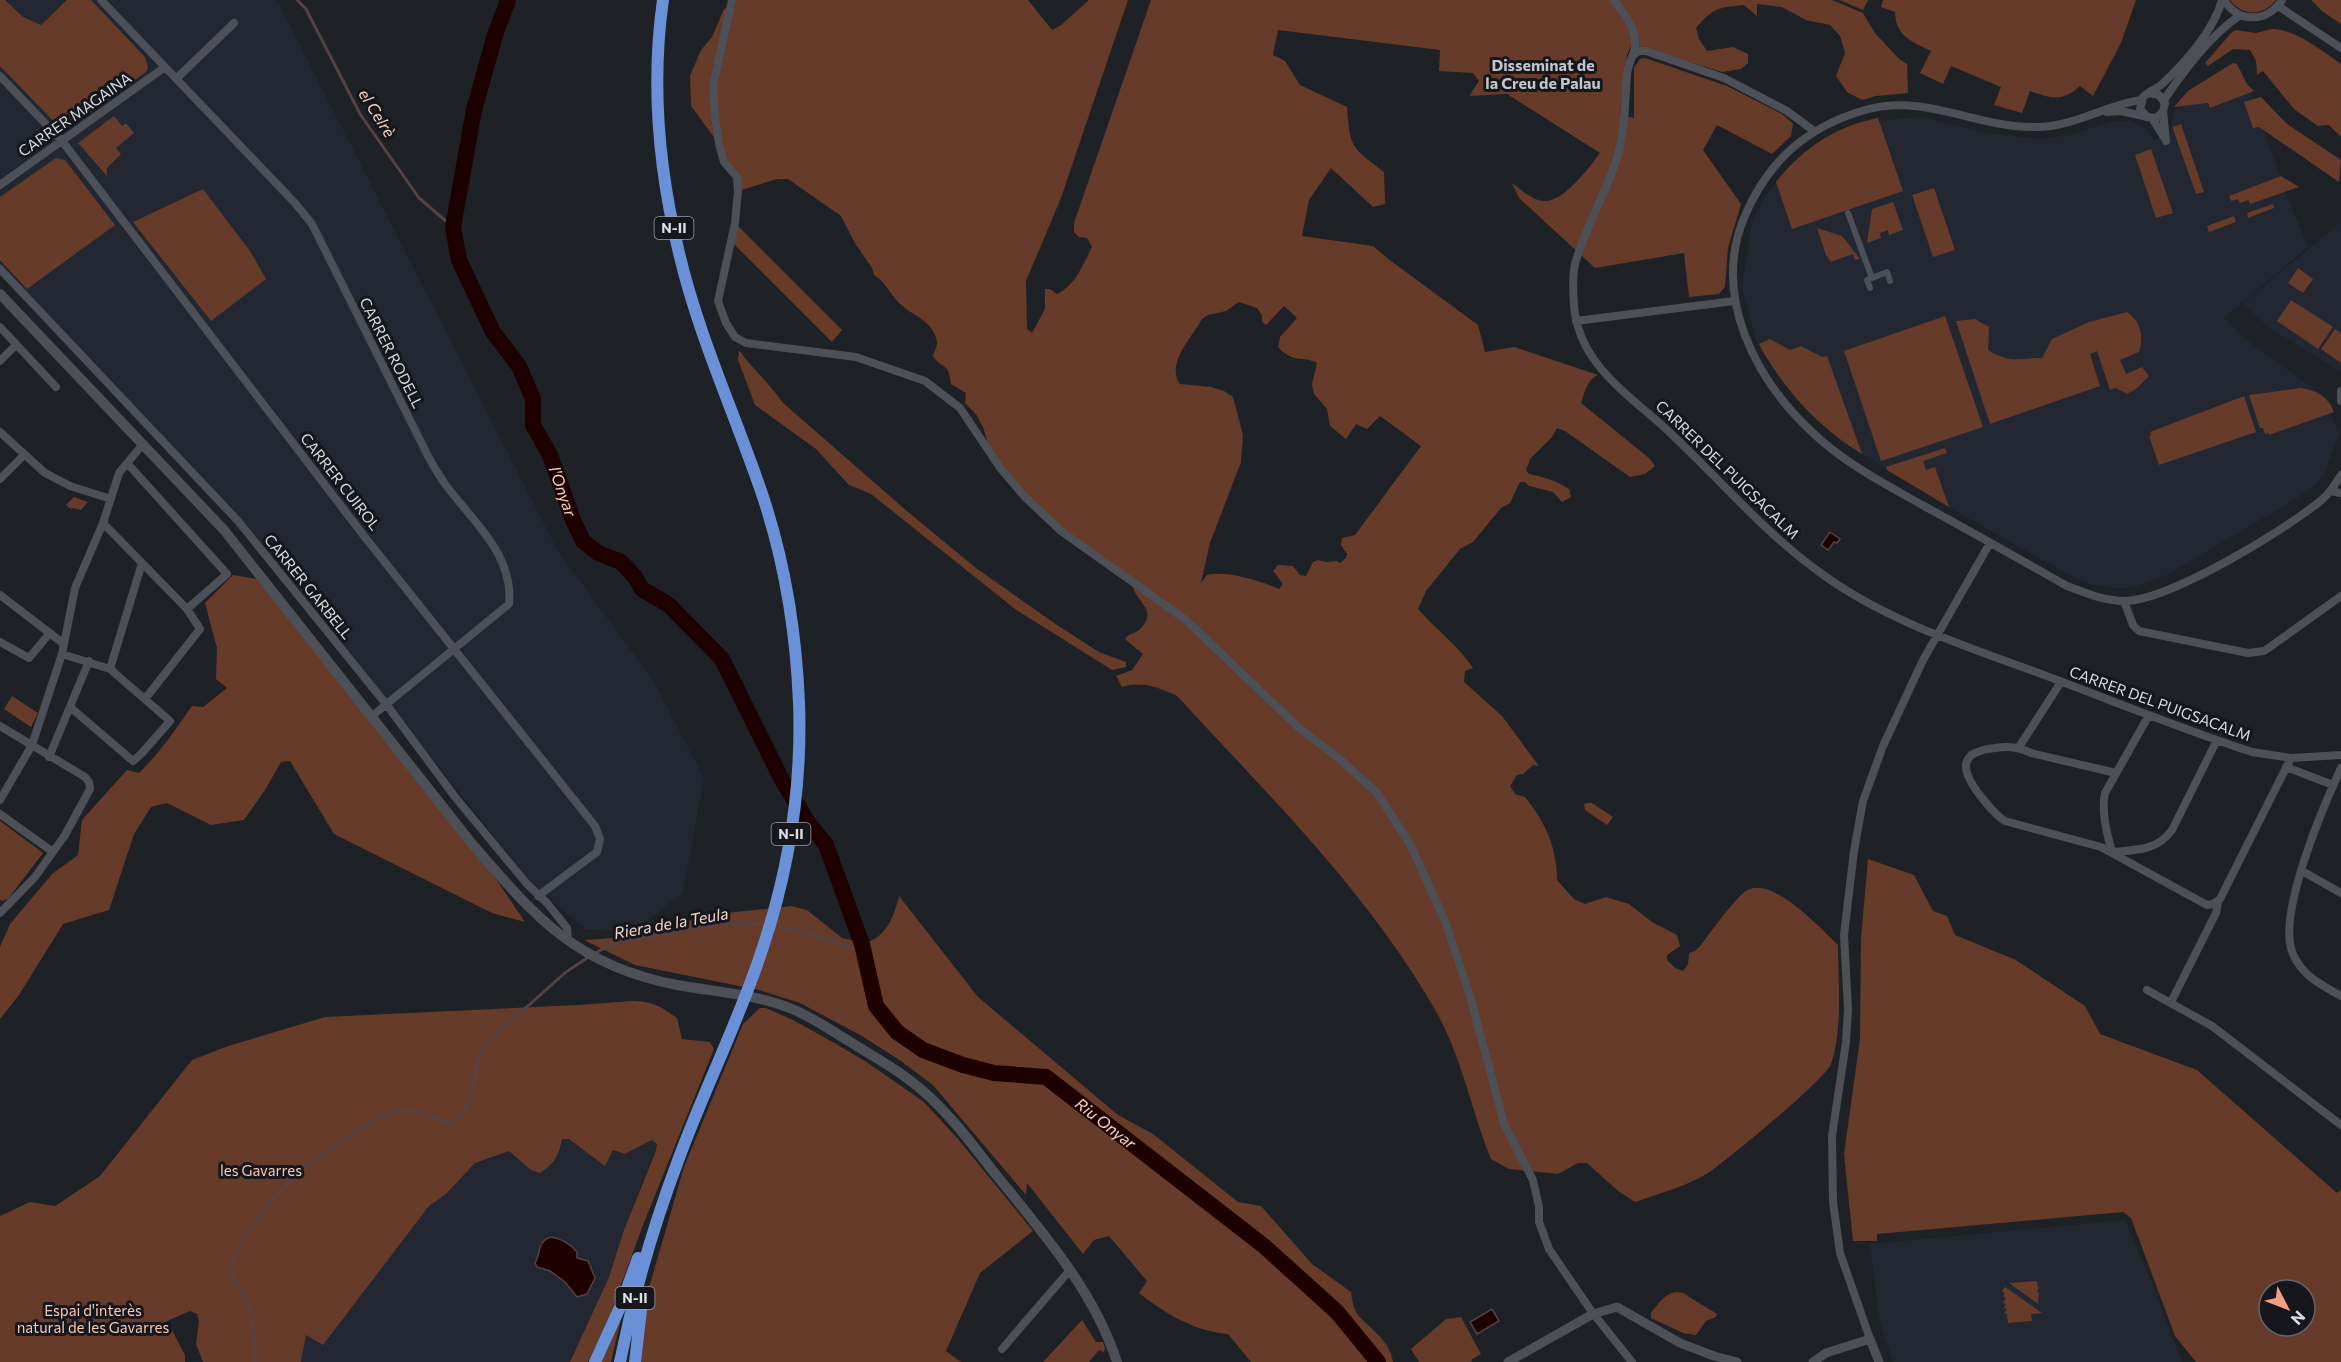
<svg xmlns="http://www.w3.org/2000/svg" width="2341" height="1362" viewBox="0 0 2341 1362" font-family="Commissioner,sans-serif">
	<rect width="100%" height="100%" fill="#1e2125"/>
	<path fill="#222731" d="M0,0H273L278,2L558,551L653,680L704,778L683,892L635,931L586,930L531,882L240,519L0,265Z
		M2233,64L2250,90L2284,188L2308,247L2224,318L2244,338L2324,396L2339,433L2326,471L2317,483L2299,497L2167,575L2137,586L2122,589L2091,584L2077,579L1957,512L1841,441L1801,403L1768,362L1756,341L1742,288L1752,221L1765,196L1799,159L1871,121L1921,117L1987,133L2041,139L2069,135L2114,121H2132L2148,130L2154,140L2169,133L2175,109Z
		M2341,222V372L2268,327L2243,303Z
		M562,1139H569L576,1143L625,1154L652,1140L657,1144L624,1230L609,1277L570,1362H301L306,1335L323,1344L429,1206L446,1194L475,1163L509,1151L531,1170L560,1152Z
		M2125,1220L2148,1273L2182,1362H1893L1880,1323L1870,1244Z"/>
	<path fill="#673b2a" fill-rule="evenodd" d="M0,0H5L23,17L41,25L67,0H91L145,57L148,68L146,72L68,128H60L0,66Z
		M732,0H1028L1052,30L1061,25L1089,0H1128L1061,198L1026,281L1027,329L1032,333L1045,309V289H1050L1057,294C1076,285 1083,264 1092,247L1087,238L1079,237L1074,232V223L1151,0H1832L1863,13L1875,33L1899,59L1907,64L1908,93L1876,96L1862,100L1847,92L1836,76L1845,53L1840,36L1830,25L1806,20L1782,7L1757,4V16L1744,5C1719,7 1713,8 1696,28L1699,39L1707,51L1733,47L1748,54V63L1741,69L1722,72L1632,44L1627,55L1620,115L1634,118V68L1640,59L1645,58L1727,86L1782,114L1793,124L1791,136L1772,154L1717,125L1703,150L1741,204L1728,248L1725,287L1719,294L1689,297L1684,253L1595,268L1519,198L1512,183C1522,190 1532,201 1545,201C1563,202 1590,167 1600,153L1507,94L1469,96L1479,81L1473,73L1439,71L1440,50L1278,30L1273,55L1285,61L1300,85L1347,107C1350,149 1352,147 1384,172L1385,204L1373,207L1331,168L1309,200L1302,236L1373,246L1391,261L1478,325L1485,352L1514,347L1598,375C1587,379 1585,392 1581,403L1649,458L1655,466L1645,474L1630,477L1565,431L1557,428L1552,437L1530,459L1526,470L1529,474C1544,477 1555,480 1569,489L1571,497L1562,502L1553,492L1529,486L1525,482H1520L1510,503L1501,508L1473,542L1460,549L1426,591L1418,609C1436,630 1458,645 1473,668L1465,671L1464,682L1502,716L1539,766L1533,765L1523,774L1517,775L1510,786L1515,794L1525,797C1545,822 1557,847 1557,880L1574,899L1585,904L1606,897L1629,904L1652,922L1677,935L1680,946L1667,955V960L1675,968L1683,971L1688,964L1689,953L1695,951L1701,945C1709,934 1736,897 1746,891C1771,874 1820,928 1838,945C1838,982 1843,1029 1831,1064C1826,1079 1726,1161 1708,1173C1685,1187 1660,1193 1635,1202L1618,1191L1587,1163H1578L1558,1174L1509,1169L1491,1159C1472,1112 1462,1059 1438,1015C1370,894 1270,797 1177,696C1158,687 1142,681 1122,687L1116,676L1132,670L1143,654L1125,639C1130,632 1136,634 1141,628C1155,613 1143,606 1136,594C1133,590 1132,584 1130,580L1043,516L992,456L983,427L976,414L965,403L966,393L951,384C948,360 944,372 933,356C934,352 937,347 937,343C935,321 912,316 899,303C889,293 886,282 874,275L872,268L856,245L841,216L788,179H777L738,191L733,171L719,144L691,106L690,76L701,50L712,37L724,9L730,7ZM1239,302L1257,308L1262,315V322L1266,325L1284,306L1297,318L1280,337L1278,347C1293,364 1303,355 1317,363L1312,384L1314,394L1327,409L1330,426L1346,439L1356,424L1367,429L1380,416L1421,446L1355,535L1342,538L1341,545L1347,554L1346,558L1340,563L1337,561L1327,562L1318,560L1313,562L1306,576L1300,575L1293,566L1278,565L1273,571L1283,584L1279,589C1261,581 1226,570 1207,575L1201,583L1210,543L1241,462L1243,435L1233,397L1224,391L1211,387L1180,384C1165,364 1193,336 1202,319L1208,315L1226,311Z
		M1839,0H1868L1863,10Z
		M1883,0H2136L2121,43L2093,96L2080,86C2061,103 2052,98 2030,91L2022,113L1994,105L2001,87L1951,66L1943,84L1920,73L1931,51C1911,41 1896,37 1895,12L1881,7Z
		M2230,0H2276C2264,16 2242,17 2230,0Z
		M2311,0H2341V24L2322,11Z
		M2272,29C2296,29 2322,51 2341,64V137L2329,125L2318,126L2294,109L2263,71L2257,75L2256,61L2250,50L2233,49L2208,66L2205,63L2232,32L2236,30L2256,33Z
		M2233,63L2237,64L2247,84L2254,91L2210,108L2208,103L2174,107L2188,91Z
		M2261,97L2287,124L2341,160L2339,182L2259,127L2253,128L2244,102Z
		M114,116L122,126L126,123L134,133L116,148L121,154L107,168V176L78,143Z
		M1878,118L1903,191L1792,229L1776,182C1802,149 1836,126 1878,118Z
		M2181,124L2204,192L2196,194L2174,132L2173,127Z
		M2151,149L2173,213L2156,218L2135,155Z
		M56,158L65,160L115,225L27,289L0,260V197Z
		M2281,176L2299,187L2250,204L2248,200L2240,203L2238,199L2231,201L2229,196Z
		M1934,188L1955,250L1933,257L1912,195Z
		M203,189L250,251L266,279L211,321L133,222Z
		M1893,202L1903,230L1889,235L1888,230L1880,233L1881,238L1867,243L1872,209Z
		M2273,204L2274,208L2248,218L2247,213Z
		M2234,216L2236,222L2209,232L2207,226Z
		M735,223L842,330L832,342L731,241Z
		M1817,228L1842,236L1860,259L1855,260L1853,254L1831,262L1826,255Z
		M2298,268L2313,279L2303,293L2288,283Z
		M2291,300L2333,327L2318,349L2277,321Z
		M2127,312C2141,322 2144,336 2139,352L2120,360L2126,374L2142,367L2149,376L2136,389L2127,394L2116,388L2110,390L2097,351L2090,354L2100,386L1990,424L1956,321L1975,319L1989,327L1988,350C2012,364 2016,358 2042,358L2052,339L2089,322Z
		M1945,316L1983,427L1881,461L1844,351Z
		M2335,329L2341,333V363L2321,349Z
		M1770,339L1790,350L1801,346L1822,357L1827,356L1862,454C1818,427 1783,389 1759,344Z
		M739,350C752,369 770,383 782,402L908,512L976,568L1057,625L1099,652L1126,662V667L1112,670L1015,609L871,494L849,485L816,449L755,405L738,360Z
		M2301,388C2316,390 2329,397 2334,412L2269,435V433L2265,434L2263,428H2260L2249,395Z
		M2244,396L2256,432L2159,465L2149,436L2151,435L2150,432Z
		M1945,448L1947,453L1923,461L1926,470L1935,467L1949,507L1887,470L1886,467Z
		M74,497L88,502L81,510L73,508L71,509L66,505Z
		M233,575L264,580L473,845L525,922L492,913L334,834L290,761L281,762L265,790L244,820L211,825L167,803L151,807L134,834L109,910L63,924L19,995L0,1019V947L10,924L52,874L78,855L82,820L127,770L139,773C160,753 175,730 192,706L203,707L227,688L216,679L217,648L205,603Z
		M12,696L38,713L31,727L4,709Z
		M1588,803H1592L1613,817L1607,825L1585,810L1584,804Z
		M0,821L43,853L8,899L2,901L0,900Z
		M1868,859L1914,875L1933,911L1947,916L1955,935L2016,960L2085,1006L2100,1034L2197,1070L2337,1193L2341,1190V1362H2196L2175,1336L2131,1218L2123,1212L1877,1234V1241H1853L1844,1154L1860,1039L1861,939ZM2269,1290H2305V1326H2269Z
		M899,896L978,997L1118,1115L1153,1134L1238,1202L1261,1206L1312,1264L1351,1292C1352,1299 1353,1309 1358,1315C1371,1330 1390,1340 1393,1362H1251L1228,1334C1194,1331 1166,1314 1139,1293L1147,1281L1109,1236L1094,1240L1083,1254L1027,1183L1026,1195L933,1085L901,1061L862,1036L800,1003L759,990L635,965L584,940L614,938L717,914L791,906L807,910L842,938L866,943C887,936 894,916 899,896Z
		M632,1001C652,1001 660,1006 677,1018L682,1039L710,1042L714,1049L643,1225L610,1315L588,1362H570L609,1277L624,1230L655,1153L657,1144L652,1140L625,1154L613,1150L605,1166L569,1139H562C559,1156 554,1164 540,1173L531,1170L509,1151L475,1163L446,1194L429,1206L323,1345L306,1335L301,1362H203L196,1344L199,1321L197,1314L190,1311L167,1321L185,1355V1362H0V1216L30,1202L55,1206L100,1176L192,1060L228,1046L325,1017L578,1005Z
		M760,1008H766L793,1020L831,1041L868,1063L924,1102L958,1139L1033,1231L980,1273L946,1351L961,1362H639L641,1327L648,1291L684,1167L743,1024Z
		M2036,1281L2038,1283L2037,1286L2039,1288L2037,1291L2039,1294L2038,1304L2009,1283Z
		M2001,1284L2042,1313L2031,1314L2032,1321L2008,1323L2007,1314L2004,1313L2007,1310L2004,1307L2006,1305L2003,1302L2006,1299L2003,1296L2005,1294L2002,1291L2005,1287Z
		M1676,1292L1683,1293L1717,1314L1716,1317L1706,1321L1696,1335L1683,1333L1651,1318V1313C1658,1304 1664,1294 1676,1292Z
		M1461,1317L1481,1354L1471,1360L1472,1362H1419L1411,1349L1446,1319Z
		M621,1319L611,1362H601Z
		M1082,1320L1096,1342H1103L1105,1348L1104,1352L1099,1350L1089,1362H1043Z"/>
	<path fill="#1d0000" stroke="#564243" stroke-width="1.5" d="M1830,532L1840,539L1837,543L1834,542L1828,550L1821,545Z
		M551,1237C562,1239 570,1243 577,1252V1258L588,1261L595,1278L587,1294L577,1297L565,1282L550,1271L537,1267L535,1263C541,1253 537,1241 551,1237Z
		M1492,1309L1499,1321L1477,1334L1470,1322Z"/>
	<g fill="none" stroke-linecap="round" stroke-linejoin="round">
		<path stroke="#564243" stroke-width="3" d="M297,0L306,9L360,114L419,198L453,227
			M772,926C805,931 834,941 865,954
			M596,953C614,941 634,940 654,936C690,930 729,918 765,925
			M255,1362C256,1340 253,1320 246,1300C242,1291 233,1280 232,1271C230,1243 287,1181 308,1165C327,1150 383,1110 407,1110C420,1110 437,1119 450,1124L458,1120L471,1098L479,1054L501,1030L566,972L590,956"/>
		<path stroke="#1d0000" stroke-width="16" id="s1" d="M508,0L495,35L474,110L453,227L459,260L493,332L519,366L533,399V425L550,455L573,520L583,541L598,553L621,562L635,577L642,589L669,605L722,659L781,778L807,821L826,845L862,944L876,1006L897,1032L923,1050L963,1065L994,1073L1046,1077L1264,1246L1337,1312L1378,1362"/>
		<path stroke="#4d5056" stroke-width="6" d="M1848,213L1872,278L1887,272L1890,281
			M1870,288L1867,280L1872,278"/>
		<path stroke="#4d5056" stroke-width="8" d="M101,0L295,203L312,224L428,456C433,466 439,475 445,484C472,521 514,554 509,604L372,716
			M732,0L713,86L715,115L719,144L724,162L737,177L738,191L735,223L718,301L726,323L735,337L746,343L856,357L925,381L960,408L1001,469L1024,496L1061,531L1186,620L1298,727L1342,761L1377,793L1410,844L1445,921L1471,999L1504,1124L1533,1180L1539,1207V1222L1549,1249L1592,1312L1632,1362
			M1614,0C1625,16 1640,32 1634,52C1631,60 1628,66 1627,74C1625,104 1625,132 1616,161C1605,195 1584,230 1575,264C1572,277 1573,291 1574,305C1578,362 1625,392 1664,427C1717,476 1763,532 1822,574C1888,622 1969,647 2044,675C2113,701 2182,729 2252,752L2291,758L2341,755
			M2224,0C2238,23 2267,23 2282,0
			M2278,6L2341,48
			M1633,55L1639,51H1646L1724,78L1787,111L1814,131
			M0,76L62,141L364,536L595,826L600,839L597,852L538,896
			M177,78L234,23
			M2149,93L2159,95L2165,103L2163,111L2166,141
			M2141,100C2105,105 2074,127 2036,127C1976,128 1926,93 1865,110C1806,127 1767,162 1744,218C1712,296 1755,379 1812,432C1844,463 1885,484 1924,506C1972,532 2019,559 2067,586C2085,593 2105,601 2124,601C2169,601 2281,532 2318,503C2328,496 2335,485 2341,475
			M2164,100C2185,69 2209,37 2240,15
			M2107,112L2121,111L2152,118L2158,117L2163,111
			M2147,117L2140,109L2143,97C2148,92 2156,89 2162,84C2185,63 2214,30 2222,0
			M2152,118L2164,137
			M0,185L165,67
			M0,269L238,521L386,704L455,797L527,884L547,903L567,928L568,941
			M1576,321L1734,301
			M0,327L56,387
			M0,361L16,345
			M2341,391V401
			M0,432L45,473L70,486L111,499
			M127,463L227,574L187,609
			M0,479L24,455
			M2330,491L2341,493
			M103,523L187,609L200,629L145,699
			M0,595L64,644
			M2124,601L2133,625L2139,631L2248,653L2264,651L2270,647L2341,596
			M0,642L29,658L49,634
			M62,654L110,669L170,721L142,753L133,761L70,707
			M110,669L142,563
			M2149,715L2105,793C2101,812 2107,834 2112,852C2135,850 2157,851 2172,830L2217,740
			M0,726L85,777L89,782L90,789L65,835L35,877L0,913
			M2019,747L2061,682
			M49,757L89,661
			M2286,767L2333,785
			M2341,768C2323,807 2276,916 2293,954C2302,976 2322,985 2341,996
			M2116,773L2031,753C2018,747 2009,746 1995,748C1955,752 1962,773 1982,798C1989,806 1995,815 2005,821L2101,847L2207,905L2213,904L2220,899L2291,758
			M0,800L32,745L62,654L75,588L103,523L119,473L143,444
			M0,814L53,852
			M2302,871L2341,893
			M2147,990L2212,1026L2341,1125
			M2171,1002L2216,913L2218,902
			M1870,1339L1840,1253L1833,1202L1832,1136L1846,1042L1848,1009L1844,935L1854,851L1863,801L1883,746L1923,660L1990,543
			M1002,1349L1070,1270"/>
		<path stroke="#4d5056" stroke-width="9" d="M1508,1362L1593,1314L1617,1307L1680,1343L1714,1356L1737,1362
			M1813,1362L1826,1353L1870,1339L1879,1362"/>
		<path stroke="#4d5056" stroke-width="10" d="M0,294L224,530L473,845C536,918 577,966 677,985C715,992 756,994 792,1009C812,1017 829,1029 847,1040C873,1056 900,1071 923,1091C951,1115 974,1147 997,1176C1044,1234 1094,1291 1117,1362"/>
		<path stroke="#6a91d8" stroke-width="12" d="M595,1362L621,1305L638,1258
			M620,1362C634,1292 654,1224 679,1158C705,1087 740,1019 763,947C789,869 802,786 799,703C796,630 784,557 760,488C733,410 698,334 679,253C659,171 651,84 663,0
			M635,1362L642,1301"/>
	</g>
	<g text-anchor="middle" stroke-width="6" stroke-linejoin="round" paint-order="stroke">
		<g fill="#15171c" stroke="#a0a2a5" stroke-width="1.5">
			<rect x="654.5" y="217" width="39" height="22" rx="4.5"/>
			<rect x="771.5" y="823" width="39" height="22" rx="4.5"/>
			<rect x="615.5" y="1287" width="39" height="22" rx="4.5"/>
		</g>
		<g font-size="14" font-weight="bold" fill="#dcdde0">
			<text x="674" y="233">N-II</text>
			<text x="791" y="839">N-II</text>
			<text x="635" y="1303">N-II</text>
		</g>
		<g font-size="15" fill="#dcdde0" stroke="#15171c">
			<text transform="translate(75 115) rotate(-35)" y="5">CARRER MAGAINA</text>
			<text transform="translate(391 353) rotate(63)" y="5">CARRER RODELL</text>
			<text transform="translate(1727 470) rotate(44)" y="5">CARRER DEL PUIGSACALM</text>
			<text transform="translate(340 482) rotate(52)" y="5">CARRER CUIROL</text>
			<text transform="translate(308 587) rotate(51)" y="5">CARRER GARBELL</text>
			<text transform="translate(2160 704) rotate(20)" y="5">CARRER DEL PUIGSACALM</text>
		</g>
		<g font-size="15" fill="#fac8b3" stroke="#15171c">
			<text x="261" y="1176">les Gavarres</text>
			<text x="93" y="1316">Espai d'interès<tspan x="93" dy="17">natural de les Gavarres</tspan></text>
		</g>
		<g font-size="16" font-weight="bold" fill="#c2c5cb" stroke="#15171c">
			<text x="1543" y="71">Disseminat de<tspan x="1543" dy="18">la Creu de Palau</tspan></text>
		</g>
		<g font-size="16" font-style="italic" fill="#f7d5c7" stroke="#15171c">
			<text transform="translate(377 113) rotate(58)" y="6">el Celrè</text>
			<text dy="6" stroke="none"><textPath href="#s1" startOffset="525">l'Onyar</textPath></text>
			<text transform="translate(671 923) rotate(-10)" y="6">Riera de la Teula</text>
			<text dy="6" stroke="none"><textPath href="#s1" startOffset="1414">Riu Onyar</textPath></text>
		</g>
	</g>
	<g transform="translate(2287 1308) rotate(132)"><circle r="28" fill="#15171c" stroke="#65666a" stroke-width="1.5"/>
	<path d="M0-4.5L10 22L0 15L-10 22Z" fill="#f2a07f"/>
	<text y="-9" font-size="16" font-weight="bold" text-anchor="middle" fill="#dcdde0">N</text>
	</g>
</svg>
